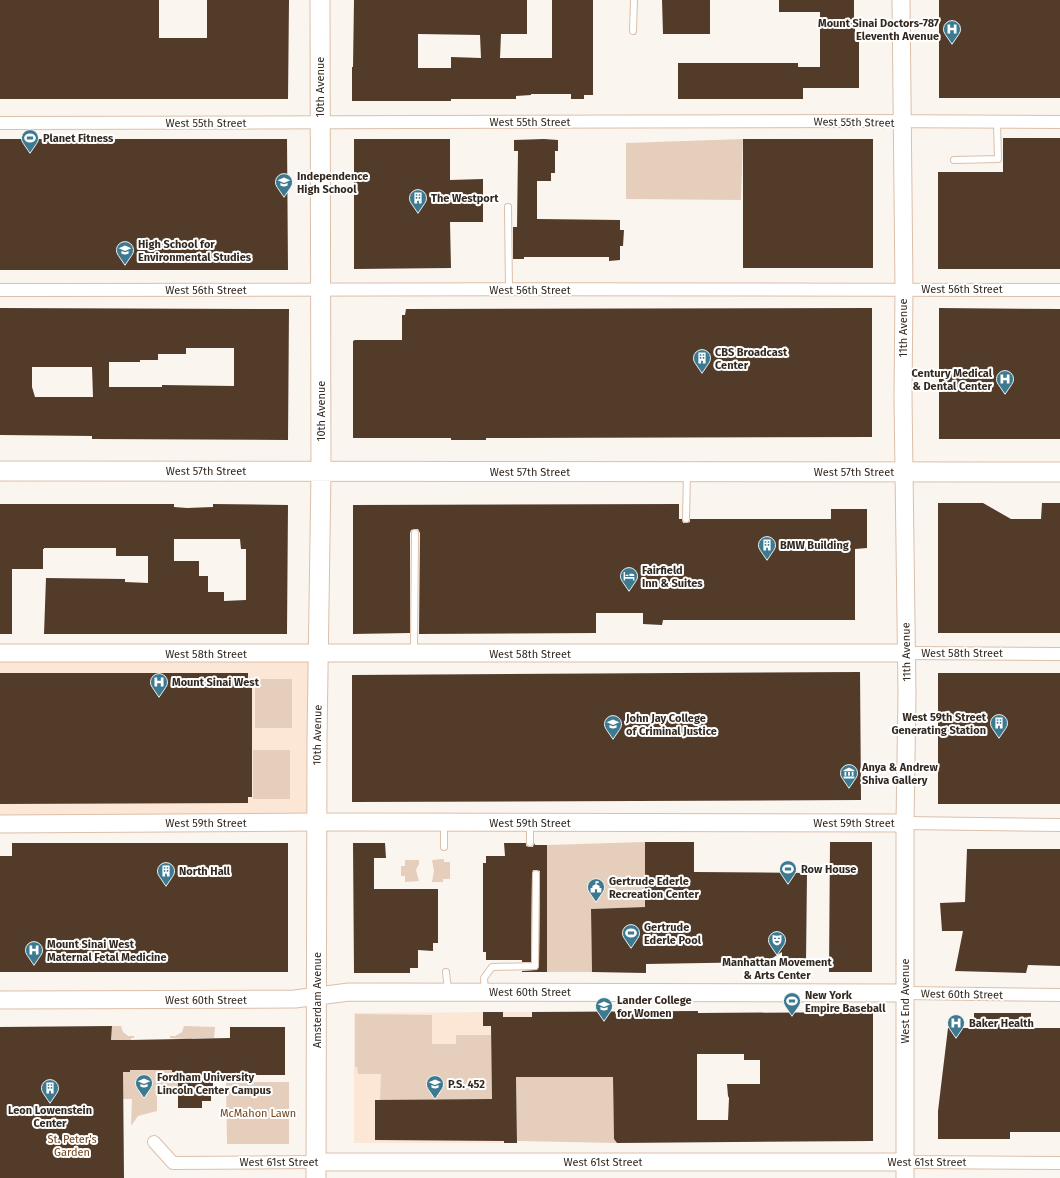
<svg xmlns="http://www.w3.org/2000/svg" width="1060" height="1178" viewBox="0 0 1060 1178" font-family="'Fira Sans',sans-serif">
	<rect width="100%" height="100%" fill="#fbf5f0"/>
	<path fill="#fce6d5" d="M0,653L318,654L317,822L0,824Z
		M532,1012V1077H516L517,1143H354V1013Z"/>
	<path fill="#e6cebc" d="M743,139L741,200L626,199V143Z
		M255,679H292V728H255Z
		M253,750H290V799H253Z
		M645,842V907L591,909L592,972H547V845Z
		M444,859V862H450V879H443V882H432L434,871L432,860Z
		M405,860H419V864L416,870L419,881L405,882V876H401V866H405Z
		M355,1014L432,1015V1044H456V1035H491L492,1099L380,1100L381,1074H358L357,1067H355Z
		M112,1026H121L123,1032L128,1036H134V1038H131V1040H111Z
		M184,1026L215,1027L214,1038H192L191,1040H184V1039L170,1038V1036H175L182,1032Z
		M130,1070H172V1072H178V1087L157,1092V1111L138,1116L131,1126L132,1099H123V1072H130Z
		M516,1077H613L614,1139L617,1143L517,1141Z
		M226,1082H289V1144H227Z"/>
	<path fill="#523b29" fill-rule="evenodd" d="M0,0H159V38H207V0H289L288,99H0Z
		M354,0H527V34H501L500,58H552V0H593V95H584V99H571V94H531V95L516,96V99H451V101H352V67H353ZM418,34L480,35L481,58L451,57V68H418Z
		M662,0H710V34H663Z
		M779,0H854V26H855V32H859V88H803V99H678V63H798V67H820V12H779Z
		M939,0H1060V98H939Z
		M1003,138H1060V269H938V172H1003Z
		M0,139H287L288,270H0Z
		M354,139H450V180L483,179V222H450L451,268L354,269Z
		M544,139L558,140V151H555V173H551V181H537V219L620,220V230H624L623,246H620V260L609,261V257H524V259H513V227H517L518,151H514V140Z
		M743,139H873V268H743Z
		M0,308L289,309L288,440L92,439V436L0,435ZM186,348H234V386L162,385V387H109V362H140V360H158V354H186ZM32,367H92L93,397H35L32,387Z
		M872,308V437L486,438V440H451V438H353V341L355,340H402V315H405L406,309Z
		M939,308L1060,309V439H939Z
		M938,503H983L1011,519H1041L1042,503H1060V633H938Z
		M0,504H174V507L187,508L213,507V504L288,505L287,634H44L46,578L125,579V582L148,583V556H116V548H44V549H43V569H12V634H0ZM174,539H240L241,549H246V600L224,601V592H208V576H199V561H174Z
		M679,504V519H682L683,523H686L690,522V519H831V509H867V548L855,549V620H663L662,625L643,624V613H596V633L419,634L420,533L418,529H415L411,530L410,533V633L353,634V505Z
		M860,672L861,800L352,802V675Z
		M0,673H248V680H252V797H248V803L0,804Z
		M938,673H1060V804H938Z
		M645,842H694V872L807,873L806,962L782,963V952L766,962L646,964V973L592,972L591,909L645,907Z
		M830,842H872V972H829Z
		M12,843H288V972H0V856H12Z
		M353,843H385L386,858H374V889H438V943H433V951L418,950V968H410V973H354Z
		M504,843H526V846L530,847H533L534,843L535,845H547V972H522V971L537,970L539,966L540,874V871L536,870H533L532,874L531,962H522V960H486V952H483V863H486V856H505Z
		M967,849H1060V966L1028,965L1026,973L955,971L963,931H942L940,903L965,902Z
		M698,1011V1013L873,1012V1141L617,1143L614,1139L613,1077H516L517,1143H504V1141L375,1140V1100L492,1099L491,1026H483V1012H503V1017H532V1012ZM697,1054H744V1060H760V1084H727L728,1096L729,1098L728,1120H697Z
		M974,1013H1031V1028H1060V1132H1010V1139H938V1111L948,1028H974Z
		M112,1026L111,1040H131L230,1038V1027H285V1075H213V1091H211V1101H202V1108H178V1072H172V1070H130V1072H123L124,1178H0V1027Z"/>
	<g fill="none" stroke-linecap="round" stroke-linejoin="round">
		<g stroke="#dcbfa9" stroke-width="8">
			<path id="lane" d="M633,31L634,0
				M954,160L998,159L997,123
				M508,207L509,290
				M686,519L687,473
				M414,652L415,533
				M530,843V824
				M444,847V824
				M446,972L448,991
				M485,992L484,978L492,967L535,966L536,874"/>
		</g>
		<g stroke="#dcbfa9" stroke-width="14">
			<path id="street" d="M0,123L863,121L1060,122
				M0,290C353,290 707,288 1060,290
				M906,653L1060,654
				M905,823L1060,825
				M905,993L1060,995
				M154,1142L173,1163L316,1162
				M905,1162L1060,1163"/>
		</g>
		<g stroke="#dcbfa9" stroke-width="19">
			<path id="secondary" d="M901,0L904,289L903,397L907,694L905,823V1178
				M0,653H906
				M0,824L317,822L905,823
				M0,1000L295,999L349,992L905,993
				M316,1162H905"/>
		</g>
		<g stroke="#dcbfa9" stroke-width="21">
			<path id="primary" d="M0,471L1060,472
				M316,1178L317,739L321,472L320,0"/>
		</g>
		<use href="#lane" stroke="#fff" stroke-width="6"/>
		<use href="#street" stroke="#fff" stroke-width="12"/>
		<use href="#secondary" stroke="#fff" stroke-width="17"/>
		<use href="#primary" stroke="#fff" stroke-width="19"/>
	</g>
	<defs>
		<g id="hospital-pin" transform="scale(0.9)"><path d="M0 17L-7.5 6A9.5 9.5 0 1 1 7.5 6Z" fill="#3d7990" stroke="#fff"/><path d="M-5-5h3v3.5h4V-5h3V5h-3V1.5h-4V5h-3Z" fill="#fff"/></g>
		<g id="stadium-pin" transform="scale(0.9)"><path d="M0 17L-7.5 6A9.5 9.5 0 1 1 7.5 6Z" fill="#3d7990" stroke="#fff"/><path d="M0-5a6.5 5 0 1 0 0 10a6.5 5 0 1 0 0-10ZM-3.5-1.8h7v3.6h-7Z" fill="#fff"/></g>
		<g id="school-pin" transform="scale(0.9)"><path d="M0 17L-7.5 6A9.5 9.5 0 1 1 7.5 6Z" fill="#3d7990" stroke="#fff"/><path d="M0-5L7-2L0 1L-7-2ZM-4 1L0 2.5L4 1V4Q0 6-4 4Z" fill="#fff"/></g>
		<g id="building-pin" transform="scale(0.9)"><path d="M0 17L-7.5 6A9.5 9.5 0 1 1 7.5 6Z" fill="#3d7990" stroke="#fff"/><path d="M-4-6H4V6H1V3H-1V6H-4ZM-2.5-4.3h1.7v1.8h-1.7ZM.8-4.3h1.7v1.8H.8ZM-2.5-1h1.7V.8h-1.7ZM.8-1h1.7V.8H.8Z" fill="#fff"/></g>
		<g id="hotel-pin" transform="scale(0.9)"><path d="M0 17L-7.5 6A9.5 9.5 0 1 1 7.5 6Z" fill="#3d7990" stroke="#fff"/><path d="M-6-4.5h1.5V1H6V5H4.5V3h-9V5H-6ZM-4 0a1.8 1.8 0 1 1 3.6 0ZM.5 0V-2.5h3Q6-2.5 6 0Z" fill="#fff"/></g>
		<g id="university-pin" transform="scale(0.9)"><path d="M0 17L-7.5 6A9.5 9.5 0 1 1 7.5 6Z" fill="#3d7990" stroke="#fff"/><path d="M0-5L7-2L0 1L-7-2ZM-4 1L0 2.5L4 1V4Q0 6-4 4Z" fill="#fff"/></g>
		<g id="museum-pin" transform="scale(0.9)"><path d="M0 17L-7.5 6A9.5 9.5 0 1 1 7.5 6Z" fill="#3d7990" stroke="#fff"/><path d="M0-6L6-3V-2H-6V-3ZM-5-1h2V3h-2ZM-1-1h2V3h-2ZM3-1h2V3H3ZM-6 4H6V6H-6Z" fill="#fff"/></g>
		<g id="civic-pin" transform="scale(0.9)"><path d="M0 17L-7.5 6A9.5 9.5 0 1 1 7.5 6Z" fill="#3d7990" stroke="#fff"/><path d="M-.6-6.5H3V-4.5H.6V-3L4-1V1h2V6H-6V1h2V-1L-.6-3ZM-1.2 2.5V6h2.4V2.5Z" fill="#fff"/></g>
		<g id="theatre-pin" transform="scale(0.9)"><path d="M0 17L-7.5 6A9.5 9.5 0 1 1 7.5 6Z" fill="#3d7990" stroke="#fff"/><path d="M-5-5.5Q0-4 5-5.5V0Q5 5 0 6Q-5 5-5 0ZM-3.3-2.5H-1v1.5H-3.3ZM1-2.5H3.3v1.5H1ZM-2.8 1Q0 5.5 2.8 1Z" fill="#fff"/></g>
	</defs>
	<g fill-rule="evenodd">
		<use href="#hospital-pin" x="952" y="29"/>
		<use href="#stadium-pin" x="30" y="138"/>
		<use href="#school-pin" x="284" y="182"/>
		<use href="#building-pin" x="418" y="198"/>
		<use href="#school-pin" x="125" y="250"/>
		<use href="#building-pin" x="702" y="358"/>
		<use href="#hospital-pin" x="1005" y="379"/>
		<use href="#building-pin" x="767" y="545"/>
		<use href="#hotel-pin" x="629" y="576"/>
		<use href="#hospital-pin" x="159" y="682"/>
		<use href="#building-pin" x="999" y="723"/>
		<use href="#university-pin" x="613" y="724"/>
		<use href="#museum-pin" x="849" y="773"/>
		<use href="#stadium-pin" x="788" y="869"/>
		<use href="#building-pin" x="166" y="871"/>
		<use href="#civic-pin" x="596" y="887"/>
		<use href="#stadium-pin" x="631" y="933"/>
		<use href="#theatre-pin" x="777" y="940"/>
		<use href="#hospital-pin" x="34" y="950"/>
		<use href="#stadium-pin" x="792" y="1001"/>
		<use href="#university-pin" x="604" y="1006"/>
		<use href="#hospital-pin" x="956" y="1023"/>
		<use href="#university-pin" x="144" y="1083"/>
		<use href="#school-pin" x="435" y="1084"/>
		<use href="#building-pin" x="50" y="1088"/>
	</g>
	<g text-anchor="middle" stroke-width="4" stroke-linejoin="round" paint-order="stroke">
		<g font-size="11" font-weight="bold" fill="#342920" stroke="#fff" text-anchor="start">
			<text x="939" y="27" text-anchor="end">Mount Sinai Doctors-787<tspan x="939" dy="13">Eleventh Avenue</tspan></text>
			<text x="43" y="142">Planet Fitness</text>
			<text x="297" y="180">Independence<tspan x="297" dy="13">High School</tspan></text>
			<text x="431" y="202">The Westport</text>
			<text x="138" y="248">High School for<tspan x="138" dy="13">Environmental Studies</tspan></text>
			<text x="715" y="356">CBS Broadcast<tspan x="715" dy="13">Center</tspan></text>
			<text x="992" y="377" text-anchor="end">Century Medical<tspan x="992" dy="13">&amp; Dental Center</tspan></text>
			<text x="780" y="549">BMW Building</text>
			<text x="642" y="574">Fairfield<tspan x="642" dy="13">Inn &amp; Suites</tspan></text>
			<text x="172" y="686">Mount Sinai West</text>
			<text x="986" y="721" text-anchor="end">West 59th Street<tspan x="986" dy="13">Generating Station</tspan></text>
			<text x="626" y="722">John Jay College<tspan x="626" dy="13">of Criminal Justice</tspan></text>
			<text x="862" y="771">Anya &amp; Andrew<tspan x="862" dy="13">Shiva Gallery</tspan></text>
			<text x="801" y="873">Row House</text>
			<text x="179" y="875">North Hall</text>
			<text x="609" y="885">Gertrude Ederle<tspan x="609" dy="13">Recreation Center</tspan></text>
			<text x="644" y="931">Gertrude<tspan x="644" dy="13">Ederle Pool</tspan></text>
			<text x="47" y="948">Mount Sinai West<tspan x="47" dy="13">Maternal Fetal Medicine</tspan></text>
			<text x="777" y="966" text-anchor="middle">Manhattan Movement<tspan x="777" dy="13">&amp; Arts Center</tspan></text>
			<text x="805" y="999">New York<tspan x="805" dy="13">Empire Baseball</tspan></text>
			<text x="617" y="1004">Lander College<tspan x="617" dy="13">for Women</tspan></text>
			<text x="969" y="1027">Baker Health</text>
			<text x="157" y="1081">Fordham University<tspan x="157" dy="13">Lincoln Center Campus</tspan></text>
			<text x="448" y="1088">P.S. 452</text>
			<text x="50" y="1114" text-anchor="middle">Leon Lowenstein<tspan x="50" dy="13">Center</tspan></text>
		</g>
		<g font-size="11" fill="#342920" stroke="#fff">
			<text transform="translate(320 87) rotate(-90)" y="4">10th Avenue</text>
			<text x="530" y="126">West 55th Street</text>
			<text transform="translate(854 122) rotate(1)" y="4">West 55th Street</text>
			<text x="206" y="127">West 55th Street</text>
			<text x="962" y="293">West 56th Street</text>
			<text x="206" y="294">West 56th Street</text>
			<text x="530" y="294">West 56th Street</text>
			<text transform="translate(903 328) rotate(-90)" y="4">11th Avenue</text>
			<text transform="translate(321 411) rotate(-90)" y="4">10th Avenue</text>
			<text x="206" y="475">West 57th Street</text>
			<text x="530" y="476">West 57th Street</text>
			<text x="854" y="476">West 57th Street</text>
			<text transform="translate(906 652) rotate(-91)" y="4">11th Avenue</text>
			<text x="962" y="657">West 58th Street</text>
			<text x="206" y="658">West 58th Street</text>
			<text x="530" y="658">West 58th Street</text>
			<text transform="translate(317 735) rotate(-89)" y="4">10th Avenue</text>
			<text x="206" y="827">West 59th Street</text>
			<text x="530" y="827">West 59th Street</text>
			<text x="854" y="827">West 59th Street</text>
			<text x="530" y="996">West 60th Street</text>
			<text transform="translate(962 994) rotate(1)" y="4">West 60th Street</text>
			<text x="206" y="1004">West 60th Street</text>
			<text transform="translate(317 1000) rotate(-90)" y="4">Amsterdam Avenue</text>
			<text transform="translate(905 1001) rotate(-90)" y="4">West End Avenue</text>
			<text x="279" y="1166">West 61st Street</text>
			<text x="603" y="1166">West 61st Street</text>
			<text x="927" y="1166">West 61st Street</text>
		</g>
		<g font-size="11" fill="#72461f" stroke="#fff">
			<text x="258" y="1117">McMahon Lawn</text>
			<text x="72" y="1143">St. Peter's<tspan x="72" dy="13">Garden</tspan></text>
		</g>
	</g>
</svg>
